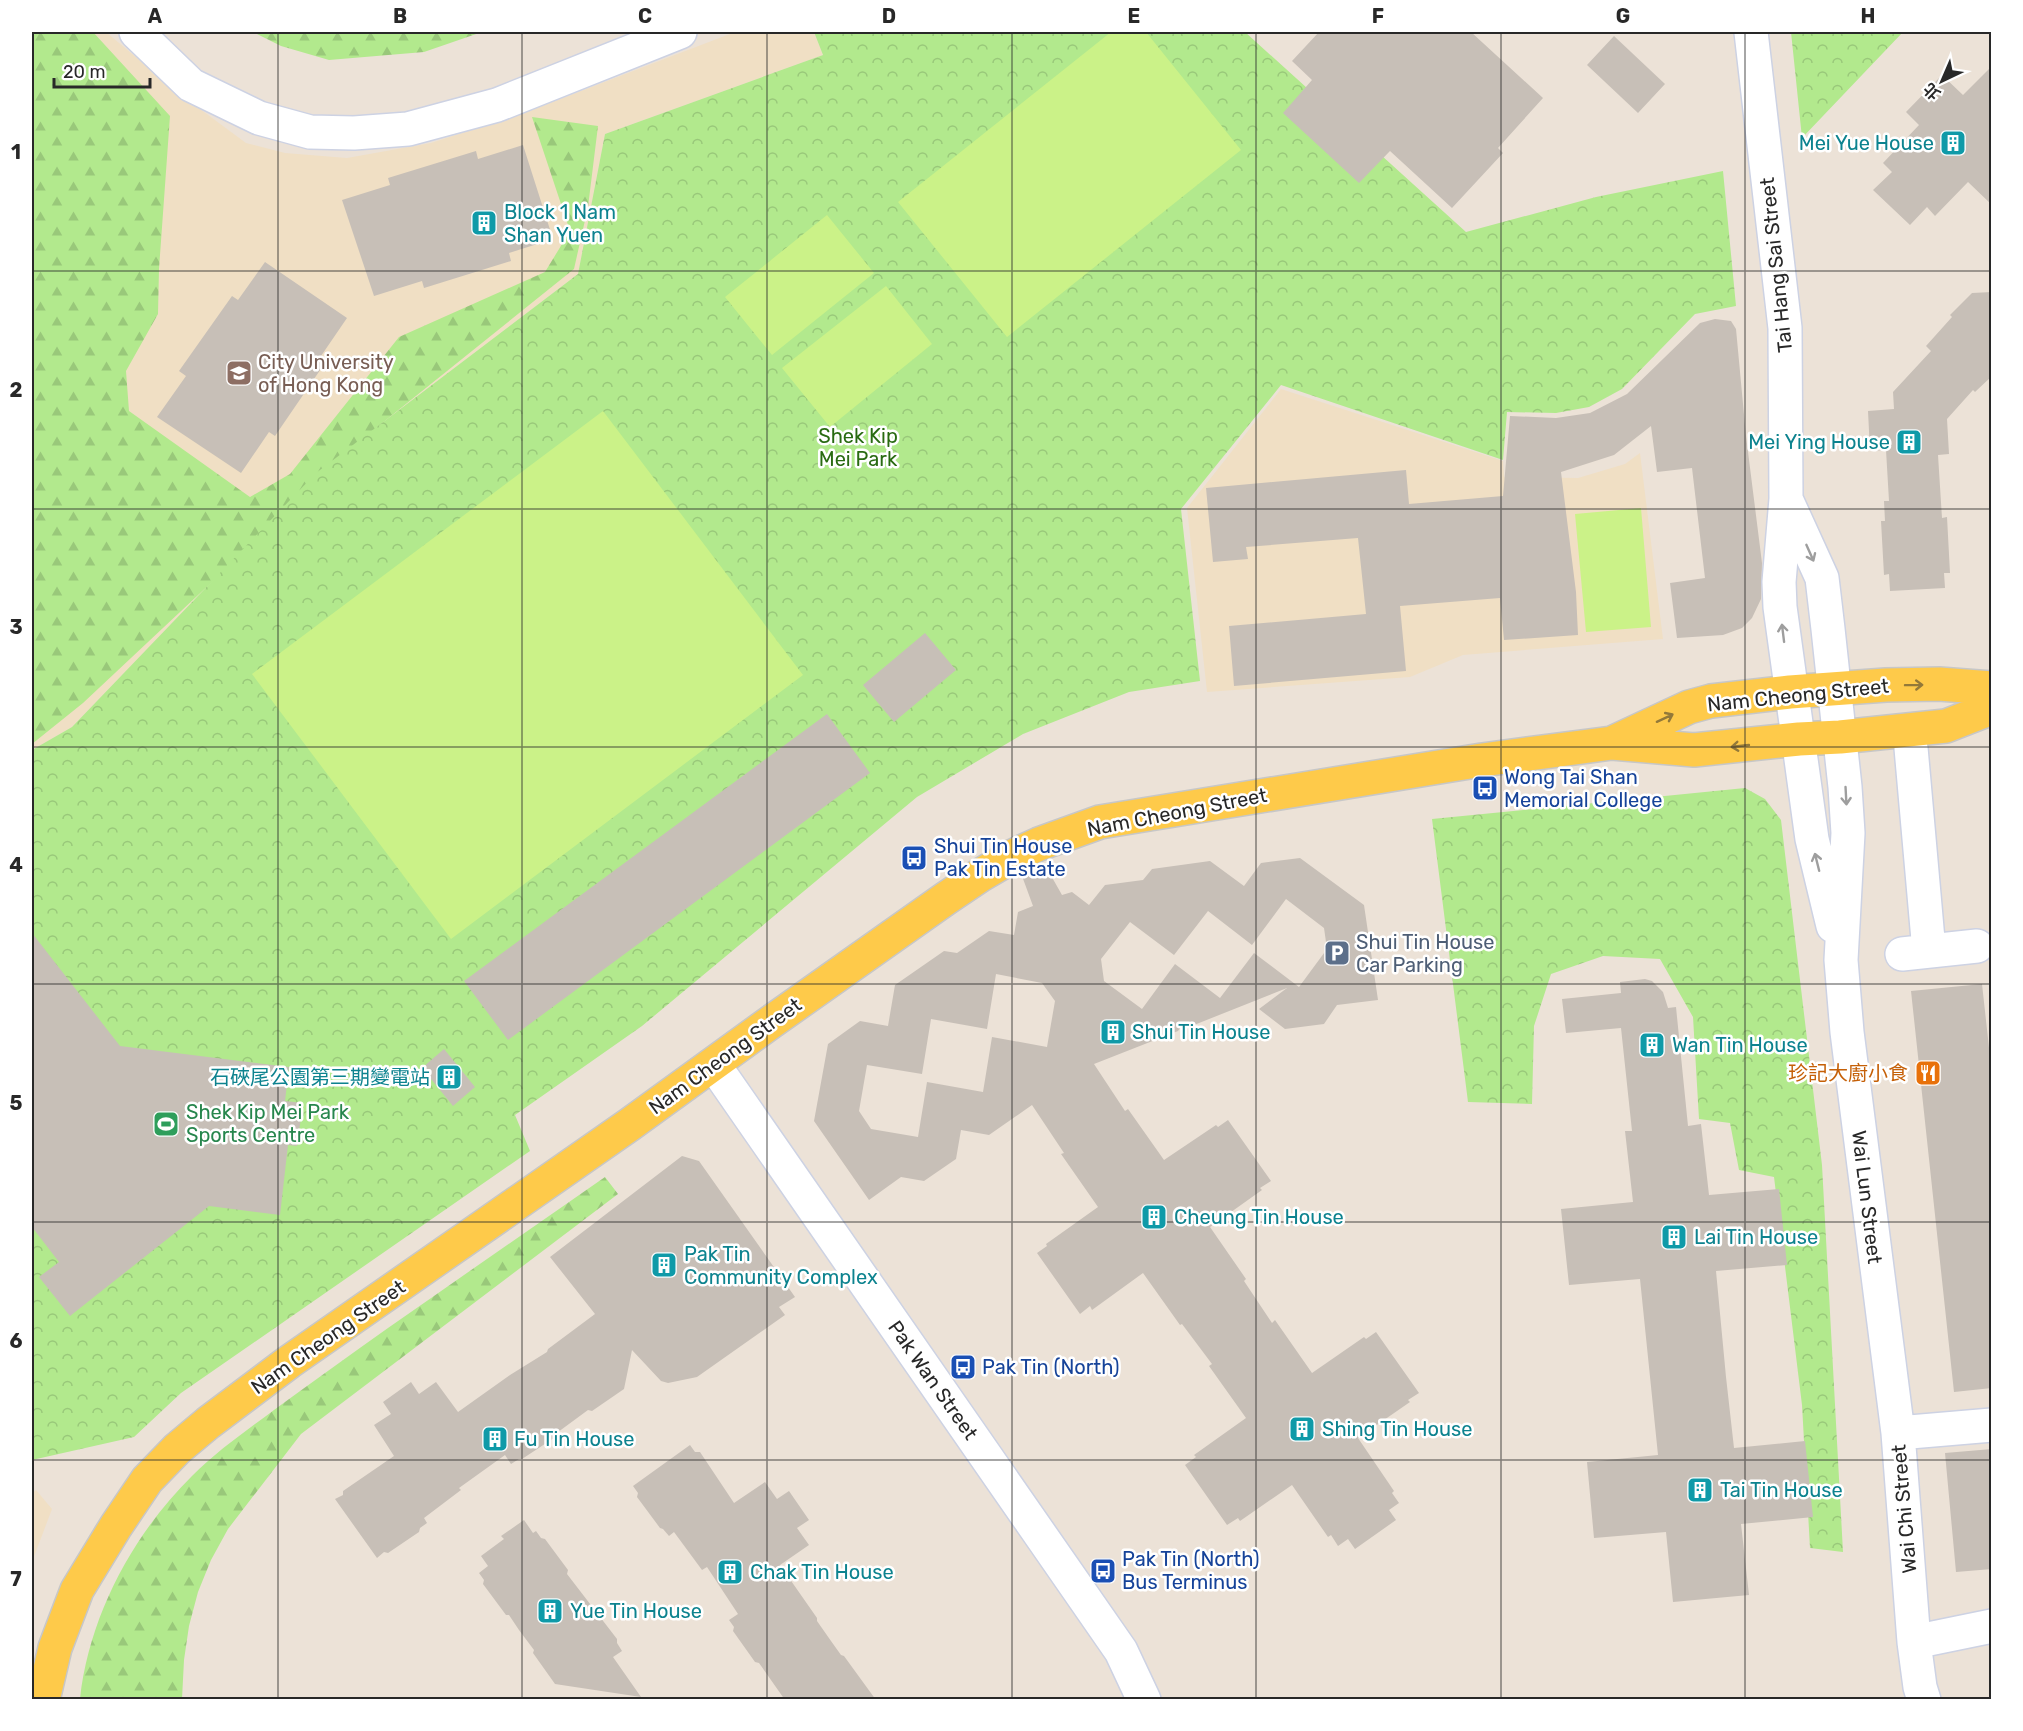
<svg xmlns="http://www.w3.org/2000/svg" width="2023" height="1731" viewBox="0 0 2023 1731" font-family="Rubik,'Noto Sans TC',sans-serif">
	<defs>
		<pattern id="forest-firs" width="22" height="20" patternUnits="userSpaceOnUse" patternTransform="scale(1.5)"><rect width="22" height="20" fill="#b2e98d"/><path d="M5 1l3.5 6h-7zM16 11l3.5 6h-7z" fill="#99c87a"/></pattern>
		<pattern id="park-crowns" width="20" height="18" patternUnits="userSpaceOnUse" patternTransform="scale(1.5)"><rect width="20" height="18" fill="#b2e98d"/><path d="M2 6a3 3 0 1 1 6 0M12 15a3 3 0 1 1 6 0" fill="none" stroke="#99c87a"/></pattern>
	</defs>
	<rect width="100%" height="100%" fill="#ece2d7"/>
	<path fill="#f0dfc4" d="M32,32H106L181,95L246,143L285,153L347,158L431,143L521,114L735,32H814L823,55L605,134L578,274L316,473L72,727L32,750Z
		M1281,389L1503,461L1504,477L1578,478L1625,464L1640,453L1663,639L1463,655L1410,677L1207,692L1187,508Z
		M36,1490L52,1509L32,1562V1493Z"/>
	<path fill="url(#forest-firs)" d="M32,32H93L170,116L159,269L158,314L126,371L129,411L250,497L290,474L399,337L545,272L570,231L532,117L598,126L588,207L574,269L376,428L83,703L32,744Z
		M253,32H482L424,52L329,60L281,46Z
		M605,1177L618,1194L301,1434L228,1529L211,1560L198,1592L189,1626L184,1660L182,1699H80C89,1616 133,1534 192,1476C217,1451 246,1431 274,1410C312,1382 350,1355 388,1328C461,1277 533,1227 605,1177Z"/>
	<path fill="url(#park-crowns)" d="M814,32H1245L1466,232L1596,197L1723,171L1736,306L1695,314L1622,389L1589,407L1556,413L1507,412L1503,460L1281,385L1181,509L1200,681L1129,692L1023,734L917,797L642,1026L515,1115L530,1151L181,1393L134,1437L32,1460V750L72,727L316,473L578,274L605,134L823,55Z
		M1791,32H1903L1802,138Z
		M1745,788L1765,799L1781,820L1822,1165L1843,1552L1810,1548L1802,1405L1774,1177L1739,1170L1730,1123L1699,1119L1693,1017L1660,959L1603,956L1551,974L1534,1026L1532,1104L1468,1102L1432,819Z"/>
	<path fill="#cbf288" d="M1111,32H1146L1241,150L1007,337L898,202Z
		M827,215L874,273L772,355L725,297Z
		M886,286L932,344L830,427L782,368Z
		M603,411L803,675L451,939L252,674Z
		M1641,508L1651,627L1586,632L1575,514Z"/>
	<path fill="#c7bfb7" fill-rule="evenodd" d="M1319,32H1471L1543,98L1498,148L1503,153L1452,208L1390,151L1359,183L1283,113L1312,80L1292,61Z
		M1614,36L1665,84L1638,113L1587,65Z
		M1992,66V205L1968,182L1935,216L1927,207L1910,225L1873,190L1892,172L1883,163L1919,125L1906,112L1942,75L1963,95Z
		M523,145L553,239L509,253L511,261L424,288L422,281L374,296L342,200L390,185L388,178L476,151L478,159Z
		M265,262L347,318L321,356L327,360L275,436L269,432L241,473L157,417L186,376L179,371L232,296L238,300Z
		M1992,292V376L1975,392L1973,390L1947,419L1949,454L1938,455L1942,518L1947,517L1950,573H1944L1945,588L1890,591L1889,574L1884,575L1881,521H1885L1884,501H1889L1886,450L1870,451L1868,411L1894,409L1893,392L1931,351L1926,346L1952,317L1950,315L1972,293Z
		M1715,319L1731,321L1736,329L1746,436L1762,563L1761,599L1752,618L1742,628L1723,635L1677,638L1670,583L1705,578L1692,468L1657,472L1651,426L1614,455L1561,472L1576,592L1578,635L1504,640L1500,598L1400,606L1406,671L1234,686L1229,626L1366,614L1358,538L1246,547L1248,559L1213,562L1206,488L1406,470L1409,504L1503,496L1510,416L1556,418L1590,413L1627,394L1700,323Z
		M925,633L956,670L894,722L863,685Z
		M827,714L870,773L508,1040L464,981Z
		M1300,858L1364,905L1378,1000L1337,1005L1324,1024L1285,1029L1259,1009L1287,988L1189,1027L1184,1023L1178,1031L1094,1064L1125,1111L1128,1109L1164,1160L1216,1125L1218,1127L1228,1120L1271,1181L1260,1188L1262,1190L1210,1227L1246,1279L1244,1281L1272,1323L1275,1320L1312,1373L1364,1337L1366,1339L1376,1332L1419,1393L1408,1400L1410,1402L1358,1438L1394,1491L1392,1493L1399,1503L1389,1510L1396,1520L1355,1549L1348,1539L1338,1546L1331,1535L1328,1537L1292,1485L1240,1521L1238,1518L1227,1525L1185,1465L1196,1457L1194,1455L1246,1418L1209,1366L1212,1364L1182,1324L1180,1325L1143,1273L1092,1310L1090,1306L1080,1314L1037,1253L1047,1246L1046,1244L1098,1207L1061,1154L1064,1153L1032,1105L989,1135L961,1130L956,1159L924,1181L901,1177L869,1200L814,1121L828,1044L860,1021L888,1026L895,985L944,951L957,953L989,931L1014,935L1018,912L1033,906L1022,876L1045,865L1062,895L1072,892L1089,905L1105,885L1143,880L1152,869L1210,861L1244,886L1261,863ZM1286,899L1324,928L1327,949L1299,987L1254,953L1220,998L1175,964L1142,1009L1104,981L1101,959L1130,922L1174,955L1208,911L1252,945ZM996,974L1042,983L1055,1001L1047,1047L992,1037L983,1092L927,1082L918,1137L871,1129L859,1111L867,1065L922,1074L931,1019L987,1029Z
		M32,933L120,1046L289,1067L285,1101L303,1103L297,1146L288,1145L280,1215L209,1206L70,1316L39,1277L59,1262L32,1227Z
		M1645,979L1652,981L1663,992L1668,1008L1676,1007L1688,1126L1701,1124L1709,1195L1779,1189L1787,1265L1716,1271L1726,1377L1734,1448L1805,1441L1813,1517L1741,1524L1749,1595L1673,1602L1666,1532L1594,1538L1587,1462L1658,1455L1640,1279L1569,1285L1561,1209L1633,1202L1625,1131H1632L1621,1028L1566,1033L1562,999L1621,993L1620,982Z
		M1982,984L1992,1075V1388L1954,1392L1911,991Z
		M444,1049L475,1087L453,1106L422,1068Z
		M682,1156L699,1161L795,1297L779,1307L785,1315L697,1377L668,1383L661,1381L632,1350L624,1389L592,1411L588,1410L554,1435V1438L522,1459H519L511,1464L505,1455L459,1488L461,1490L424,1518L427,1523L420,1528L419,1532L388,1553L384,1552L377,1558L335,1499L343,1495V1491L394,1456L374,1425L391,1414L383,1402L411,1382L419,1394L436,1382L458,1412L510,1375L547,1352L548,1349L595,1314L550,1257Z
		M690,1445L695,1452H700L734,1503L765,1482L777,1499L789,1491L809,1520L797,1528L809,1545L780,1565L817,1618V1621L831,1641L841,1655L844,1656L876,1700H785L759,1663L755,1662L733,1631L734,1627L729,1620L738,1614L707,1567L702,1570L674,1532L669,1536L663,1529L660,1528L637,1497L638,1493L633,1486Z
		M1992,1449V1569L1956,1572L1945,1453Z
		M524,1520L533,1533L536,1531L541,1538L545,1539L568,1570L567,1574L617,1639V1643L622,1651L613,1657L641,1697L555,1684L533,1653L534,1650L519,1630L509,1615H506L483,1584L484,1580L479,1573L488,1566L481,1556L504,1539L501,1536Z"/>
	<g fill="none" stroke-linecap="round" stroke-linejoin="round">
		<g stroke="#cdd2e3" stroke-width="36">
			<path id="minor" d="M136,32L191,85L259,118L310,132L354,133L408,129L497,105L680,32
				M1751,32L1785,328L1786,499L1779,582L1780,607L1812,839L1833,926
				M1786,499L1822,578L1828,629L1845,787L1848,833L1841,960L1847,1032L1898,1433L1914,1642L1920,1687L1924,1700
				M1911,748L1929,951
				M1902,954L1977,946
				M714,1065L1121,1651L1144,1700
				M1898,1433L1992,1425
				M1914,1642L1992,1626"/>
		</g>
		<g stroke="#c7c7c7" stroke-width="36">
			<path id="major" d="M1614,742L1689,707L1711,701L1790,692L1886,685L1939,684L1992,688
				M43,1700L55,1648L77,1590L116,1526L147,1480L177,1449L208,1423L289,1362L629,1125L771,1022L945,899L979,876L1013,856L1039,844L1100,822L1482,760L1612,743L1694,750L1799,739L1840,737L1946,726L1992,708"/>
		</g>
		<use href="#minor" stroke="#fff" stroke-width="33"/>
		<use href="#major" stroke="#feca4a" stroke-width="33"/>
	</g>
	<defs><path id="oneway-shaft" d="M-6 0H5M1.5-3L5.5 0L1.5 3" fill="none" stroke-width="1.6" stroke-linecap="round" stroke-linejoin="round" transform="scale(1.5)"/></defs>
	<g stroke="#9e9e9e">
		<use href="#oneway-shaft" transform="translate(1810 553) rotate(66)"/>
		<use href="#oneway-shaft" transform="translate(1783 633) rotate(-97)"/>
		<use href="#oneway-shaft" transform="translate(1846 796) rotate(87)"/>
		<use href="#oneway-shaft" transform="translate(1817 862) rotate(-104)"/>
	</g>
	<g stroke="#937939">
		<use href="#oneway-shaft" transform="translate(1914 685) rotate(-1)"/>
		<use href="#oneway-shaft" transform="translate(1665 718) rotate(-25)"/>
		<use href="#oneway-shaft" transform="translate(1740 746) rotate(174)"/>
	</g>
	<path fill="none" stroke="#282828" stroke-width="1.5" stroke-opacity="0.55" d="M278,32V1700M522,32V1700M767,32V1700M1012,32V1700M1256,32V1700M1501,32V1700M1745,32V1700M32,271H1992M32,509H1992M32,747H1992M32,984H1992M32,1222H1992M32,1460H1992"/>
	<defs>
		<g id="building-square" transform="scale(1.35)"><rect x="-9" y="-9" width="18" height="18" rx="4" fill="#0f9aa8" stroke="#fff"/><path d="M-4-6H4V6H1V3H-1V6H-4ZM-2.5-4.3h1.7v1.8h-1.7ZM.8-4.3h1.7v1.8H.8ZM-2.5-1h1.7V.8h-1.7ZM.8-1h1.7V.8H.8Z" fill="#fff"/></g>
		<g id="university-square" transform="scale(1.35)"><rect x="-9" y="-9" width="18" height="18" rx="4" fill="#8d6e63" stroke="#fff"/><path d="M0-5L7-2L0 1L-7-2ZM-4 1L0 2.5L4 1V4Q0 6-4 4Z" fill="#fff"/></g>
		<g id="bus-square" transform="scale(1.35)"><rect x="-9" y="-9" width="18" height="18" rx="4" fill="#1a4fb4" stroke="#fff"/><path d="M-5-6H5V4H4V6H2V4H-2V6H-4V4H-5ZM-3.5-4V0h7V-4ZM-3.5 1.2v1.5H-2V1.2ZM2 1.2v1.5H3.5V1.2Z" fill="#fff"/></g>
		<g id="parking-square" transform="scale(1.35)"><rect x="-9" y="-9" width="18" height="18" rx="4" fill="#5c6f8a" stroke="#fff"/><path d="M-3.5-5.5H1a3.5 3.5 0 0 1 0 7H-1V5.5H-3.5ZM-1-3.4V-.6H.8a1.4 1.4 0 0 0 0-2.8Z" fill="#fff"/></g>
		<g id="restaurant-square" transform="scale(1.35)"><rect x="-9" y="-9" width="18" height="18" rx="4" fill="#e8710a" stroke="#fff"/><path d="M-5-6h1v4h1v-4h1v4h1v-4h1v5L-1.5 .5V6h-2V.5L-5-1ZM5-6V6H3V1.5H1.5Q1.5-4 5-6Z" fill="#fff"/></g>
		<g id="stadium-square" transform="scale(1.35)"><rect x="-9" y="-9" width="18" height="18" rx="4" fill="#2e9e5b" stroke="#fff"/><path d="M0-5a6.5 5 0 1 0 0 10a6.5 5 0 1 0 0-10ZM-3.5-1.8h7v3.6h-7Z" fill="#fff"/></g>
	</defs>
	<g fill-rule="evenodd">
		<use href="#building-square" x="1953" y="143"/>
		<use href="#building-square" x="484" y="223"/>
		<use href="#university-square" x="239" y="373"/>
		<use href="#building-square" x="1909" y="442"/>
		<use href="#bus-square" x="1485" y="788"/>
		<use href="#bus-square" x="914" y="858"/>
		<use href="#parking-square" x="1337" y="953"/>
		<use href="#building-square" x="1113" y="1032"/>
		<use href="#building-square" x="1652" y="1045"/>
		<use href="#restaurant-square" x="1928" y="1073"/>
		<use href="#building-square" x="449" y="1077"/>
		<use href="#stadium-square" x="166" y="1124"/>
		<use href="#building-square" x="1154" y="1217"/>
		<use href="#building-square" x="1674" y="1237"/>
		<use href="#building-square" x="664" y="1265"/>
		<use href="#bus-square" x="963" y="1367"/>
		<use href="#building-square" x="1302" y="1429"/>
		<use href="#building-square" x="495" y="1439"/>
		<use href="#building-square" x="1700" y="1490"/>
		<use href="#bus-square" x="1103" y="1571"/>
		<use href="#building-square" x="730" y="1572"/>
		<use href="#building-square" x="550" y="1611"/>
	</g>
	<g text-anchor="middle" stroke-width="5" stroke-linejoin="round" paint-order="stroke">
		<g font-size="20" fill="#0d838f" stroke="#fff" text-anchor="start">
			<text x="1934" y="150" text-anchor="end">Mei Yue House</text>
			<text x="504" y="219">Block 1 Nam<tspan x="504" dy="23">Shan Yuen</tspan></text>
			<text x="1890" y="449" text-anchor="end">Mei Ying House</text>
			<text x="1132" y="1039">Shui Tin House</text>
			<text x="1672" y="1052">Wan Tin House</text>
			<text x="430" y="1084" text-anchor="end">石硤尾公園第三期變電站</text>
			<text x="1174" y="1224">Cheung Tin House</text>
			<text x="1694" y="1244">Lai Tin House</text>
			<text x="684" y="1261">Pak Tin<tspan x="684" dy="23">Community Complex</tspan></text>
			<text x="1322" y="1436">Shing Tin House</text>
			<text x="514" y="1446">Fu Tin House</text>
			<text x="1720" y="1497">Tai Tin House</text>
			<text x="750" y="1579">Chak Tin House</text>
			<text x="570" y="1618">Yue Tin House</text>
		</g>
		<g font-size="20" fill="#282828" stroke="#fff">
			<text transform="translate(1776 265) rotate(-96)" y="7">Tai Hang Sai Street</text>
			<text transform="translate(1798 695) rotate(-6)" y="7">Nam Cheong Street</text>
			<text transform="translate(1177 812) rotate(-11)" y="7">Nam Cheong Street</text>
			<text transform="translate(725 1056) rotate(-36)" y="7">Nam Cheong Street</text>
			<text transform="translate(1867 1197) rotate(83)" y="7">Wai Lun Street</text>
			<text transform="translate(328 1337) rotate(-35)" y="7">Nam Cheong Street</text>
			<text transform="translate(933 1380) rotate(55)" y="7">Pak Wan Street</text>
			<text transform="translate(1904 1509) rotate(-95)" y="7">Wai Chi Street</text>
		</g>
		<g font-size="20" fill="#785e54" stroke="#fff" text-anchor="start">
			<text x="258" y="369">City University<tspan x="258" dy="23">of Hong Kong</tspan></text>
		</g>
		<g font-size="20" fill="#296b12" stroke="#fff">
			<text x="858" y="443">Shek Kip<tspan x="858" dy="23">Mei Park</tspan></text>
		</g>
		<g font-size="20" fill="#164399" stroke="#fff" text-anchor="start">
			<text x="1504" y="784">Wong Tai Shan<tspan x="1504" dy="23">Memorial College</tspan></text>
			<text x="934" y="853">Shui Tin House<tspan x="934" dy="23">Pak Tin Estate</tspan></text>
			<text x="982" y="1374">Pak Tin (North)</text>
			<text x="1122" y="1566">Pak Tin (North)<tspan x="1122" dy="23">Bus Terminus</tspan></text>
		</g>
		<g font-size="20" fill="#4e5e75" stroke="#fff" text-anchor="start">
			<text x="1356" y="949">Shui Tin House<tspan x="1356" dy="23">Car Parking</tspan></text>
		</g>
		<g font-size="20" fill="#c56008" stroke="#fff" text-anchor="end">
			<text x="1908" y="1080">珍記大廚小食</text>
		</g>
		<g font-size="20" fill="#27864d" stroke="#fff" text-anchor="start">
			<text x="186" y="1119">Shek Kip Mei Park<tspan x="186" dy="23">Sports Centre</tspan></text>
		</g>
	</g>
	<rect width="2023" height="1731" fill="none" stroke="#ffffff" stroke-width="66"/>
	<g transform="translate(1942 81) rotate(224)" stroke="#ffffff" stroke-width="4.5" paint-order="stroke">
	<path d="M0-4.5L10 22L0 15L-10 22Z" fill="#282828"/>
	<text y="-9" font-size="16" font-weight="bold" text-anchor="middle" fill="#282828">北</text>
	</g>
	<path d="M54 78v9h96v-9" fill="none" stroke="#282828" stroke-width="3"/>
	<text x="63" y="78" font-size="18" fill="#282828" stroke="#ffffff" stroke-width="4.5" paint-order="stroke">20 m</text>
	<rect x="33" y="33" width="1957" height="1665" fill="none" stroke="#282828" stroke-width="2"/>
	<g font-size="20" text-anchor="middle" font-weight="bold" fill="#282828">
		<text x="155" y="23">A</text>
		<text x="400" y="23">B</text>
		<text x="645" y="23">C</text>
		<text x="889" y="23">D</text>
		<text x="1134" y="23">E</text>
		<text x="1378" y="23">F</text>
		<text x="1623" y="23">G</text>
		<text x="1868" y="23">H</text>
		<text x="16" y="159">1</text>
		<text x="16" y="397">2</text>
		<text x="16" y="634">3</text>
		<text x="16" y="872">4</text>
		<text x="16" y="1110">5</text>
		<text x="16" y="1348">6</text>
		<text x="16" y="1586">7</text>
	</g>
</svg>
